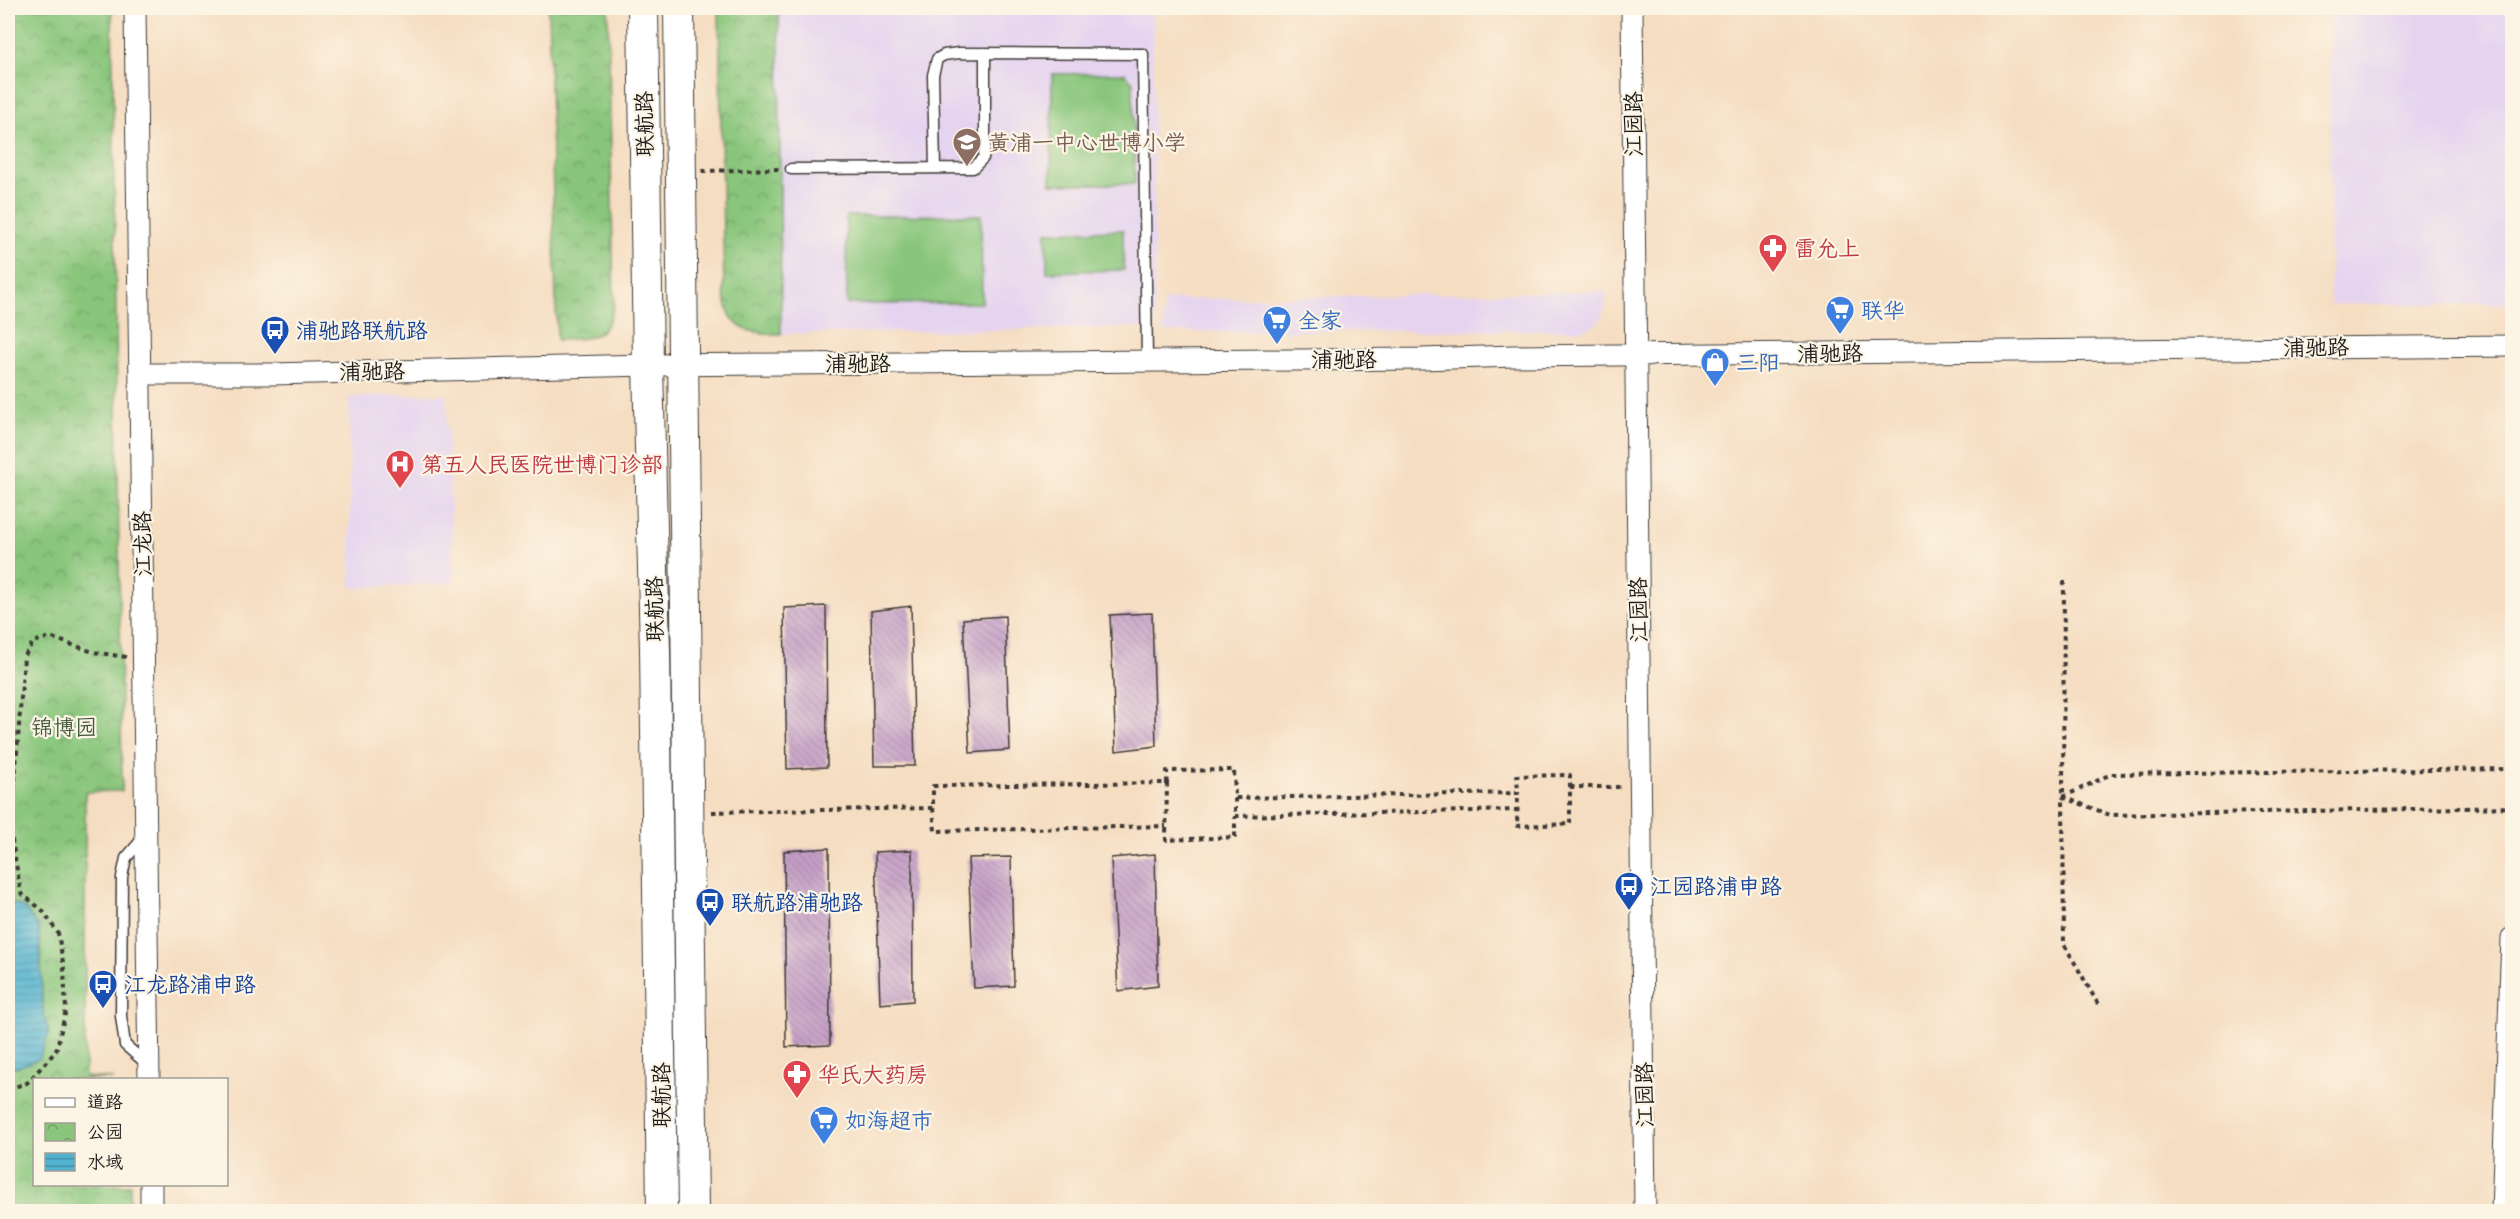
<svg xmlns="http://www.w3.org/2000/svg" width="2520" height="1219" viewBox="0 0 2520 1219" font-family="Dekko,'LXGW WenKai TC',sans-serif">
	<defs>
		<pattern id="park-crowns" width="20" height="18" patternUnits="userSpaceOnUse" patternTransform="scale(1.5)"><rect width="20" height="18" fill="#89c67c"/><path d="M2 6a3 3 0 1 1 6 0M12 15a3 3 0 1 1 6 0" fill="none" stroke="#6fa065"/></pattern>
		<pattern id="water-rules" width="6" height="5" patternUnits="userSpaceOnUse" patternTransform="scale(1.5)"><rect width="6" height="5" fill="#51b3d0"/><path d="M0 2.5h6" fill="none" stroke="#4291a8"/></pattern>
		<pattern id="building-back-hatch" width="6" height="6" patternUnits="userSpaceOnUse" patternTransform="scale(1.5)"><rect width="6" height="6" fill="#c59fc7"/><path d="M-1 5l2 2M0 0l6 6M5-1l2 2" fill="none" stroke="#9f81a1"/></pattern>
	</defs>
	<rect width="100%" height="100%" fill="#fcf5e5"/>
	<filter id="ink" filterUnits="userSpaceOnUse"><feTurbulence type="fractalNoise" baseFrequency=".0167" numOctaves="2"/><feDisplacementMap in="SourceGraphic" scale="12" xChannelSelector="R" yChannelSelector="G"/><feConvolveMatrix kernelMatrix="1 2 1 2 8 2 1 2 1" color-interpolation-filters="sRGB"/></filter>
	<filter id="wash" filterUnits="userSpaceOnUse"><feTurbulence type="fractalNoise" baseFrequency=".008" numOctaves="4" result="noise"/><feDisplacementMap in="SourceGraphic" scale="24" xChannelSelector="R" yChannelSelector="G"/><feGaussianBlur stdDeviation="1.35" result="paint"/><feColorMatrix in="noise" values="0 0 0 0 0 0 0 0 0 0 0 0 0 0 0 0 0 1.4 0 .05"/><feComposite in="paint" operator="in"/></filter>
	<g filter="url(#wash)">
		<rect width="100%" height="100%" fill="#f5ddc1"/>
		<path fill="#e5d3f0" d="M779,8H1153L1155,327L781,334Z
			M2330,8H2512V304H2330Z
			M1606,291L1605,307L1600,319L1592,327L1581,330L1163,332L1164,300Z
			M446,394L454,583L351,588L349,397Z"/>
		<path fill="#89c67c" stroke="#52714c" stroke-width="1.5" d="M1124,73L1133,82L1135,184H1051L1052,74Z
			M981,215L982,303L847,304L846,216Z
			M1123,230L1124,270L1047,272L1046,232Z"/>
		<path fill="url(#park-crowns)" stroke="#52714c" stroke-width="1.5" d="M8,8H112L122,791L85,792V1077L114,1079L34,1080V1184L130,1185V1211H8Z
			M548,8H608L614,304C607,341 589,338 557,340Z
			M719,8H779L781,334C747,334 729,330 724,293Z"/>
		<path fill="url(#water-rules)" stroke="#366876" stroke-width="1.5" d="M8,901L25,908L39,928L43,1011L49,1034L39,1059L18,1067H8Z"/>
		<g id="blocks">
			<path fill="url(#building-back-hatch)" d="M826,606L827,767L787,769L784,608Z
				M911,606L915,766H874L871,611Z
				M1152,613L1156,746L1116,751L1110,615Z
				M1005,616L1010,750L970,753L963,619Z
				M829,848L830,1045L786,1047L784,851Z
				M912,850L913,1001L880,1004L875,852Z
				M1155,854L1158,986L1118,991L1111,858Z
				M1011,857L1014,986L974,988L968,858Z"/>
		</g>
	</g>
	<g filter="url(#ink)">
		<use href="#blocks" fill-opacity="0" stroke="#3d3935" stroke-width="1.5"/>
		<g fill="none" stroke-linecap="round" stroke-linejoin="round">
			<g stroke="#3d3935" stroke-width="13">
				<path id="lane" d="M935,168L933,75L937,59L944,55L959,53L1143,54L1147,361
					M791,169L973,168L983,158L985,149V53
					M145,836L126,858L122,877L121,1016L125,1045L147,1064"/>
			</g>
			<g stroke="#3d3935" stroke-width="23">
				<path id="street" d="M135,8L149,1080
					M1632,8L1645,1212
					M140,374H271L648,365L1422,359L1513,356L2512,346
					M151,1184V1212
					M2502,1212L2512,938"/>
			</g>
			<g stroke="#3d3935" stroke-width="32">
				<path id="secondary" d="M643,8L648,365L655,651L662,1212
					M679,8L693,1212"/>
			</g>
			<path stroke="#3d3935" stroke-width="4" stroke-dasharray="4.5 4.5" stroke-linecap="butt" d="M702,171L779,169
				M2064,581L2063,797L2111,774L2512,769
				M1167,783L1166,840L1235,837V816
				M1570,787H1624
				M8,796L12,773
				M1235,798V816L1517,810
				M933,808L935,831L1166,826
				M712,812L933,808V786L1167,783V771L1234,770L1235,798L1518,793L1517,776L1570,775V824L1517,826L1518,793
				M2098,1004L2064,944L2063,797L2110,815L2512,807
				M8,1089L27,1083L56,1051L66,1010L64,968L58,933L42,910L21,893L11,835L24,657L33,642L50,637L93,652L126,657"/>
			<use href="#lane" stroke="#fff" stroke-width="10"/>
			<use href="#street" stroke="#fff" stroke-width="21"/>
			<use href="#secondary" stroke="#fff" stroke-width="30"/>
		</g>
	</g>
	<defs>
		<g id="school-pin" transform="scale(1.5)"><path d="M0 17L-7.5 6A9.5 9.5 0 1 1 7.5 6Z" fill="#8d6e63" stroke="#fcf5e5"/><path d="M0-5L7-2L0 1L-7-2ZM-4 1L0 2.5L4 1V4Q0 6-4 4Z" fill="#fff"/></g>
		<g id="pharmacy-pin" transform="scale(1.5)"><path d="M0 17L-7.5 6A9.5 9.5 0 1 1 7.5 6Z" fill="#e0444e" stroke="#fcf5e5"/><path d="M-2-6h4v4h4v4h-4v4h-4v-4h-4v-4h4Z" fill="#fff"/></g>
		<g id="supermarket-pin" transform="scale(1.5)"><path d="M0 17L-7.5 6A9.5 9.5 0 1 1 7.5 6Z" fill="#3f7fe0" stroke="#fcf5e5"/><path d="M-6-5.5h2.5l.6 2H6L4.5 2H-2.5L-4.4-4H-6ZM-1.5 3.2a1.3 1.3 0 1 0 .1 0ZM3 3.2a1.3 1.3 0 1 0 .1 0Z" fill="#fff"/></g>
		<g id="bus-pin" transform="scale(1.5)"><path d="M0 17L-7.5 6A9.5 9.5 0 1 1 7.5 6Z" fill="#1a4fb4" stroke="#fcf5e5"/><path d="M-5-6H5V4H4V6H2V4H-2V6H-4V4H-5ZM-3.5-4V0h7V-4ZM-3.5 1.2v1.5H-2V1.2ZM2 1.2v1.5H3.5V1.2Z" fill="#fff"/></g>
		<g id="shop-pin" transform="scale(1.5)"><path d="M0 17L-7.5 6A9.5 9.5 0 1 1 7.5 6Z" fill="#3f7fe0" stroke="#fcf5e5"/><path d="M-5-2.5h2.3a2.7 3.5 0 0 1 5.4 0H5L5.5 6h-11ZM-1.5-2.5h3a1.5 2.3 0 0 0-3 0Z" fill="#fff"/></g>
		<g id="hospital-pin" transform="scale(1.5)"><path d="M0 17L-7.5 6A9.5 9.5 0 1 1 7.5 6Z" fill="#e0444e" stroke="#fcf5e5"/><path d="M-5-5h3v3.5h4V-5h3V5h-3V1.5h-4V5h-3Z" fill="#fff"/></g>
	</defs>
	<g fill-rule="evenodd">
		<use href="#school-pin" x="967" y="142"/>
		<use href="#pharmacy-pin" x="1773" y="248"/>
		<use href="#supermarket-pin" x="1840" y="310"/>
		<use href="#supermarket-pin" x="1277" y="320"/>
		<use href="#bus-pin" x="275" y="330"/>
		<use href="#shop-pin" x="1715" y="362"/>
		<use href="#hospital-pin" x="400" y="464"/>
		<use href="#bus-pin" x="1629" y="886"/>
		<use href="#bus-pin" x="710" y="902"/>
		<use href="#bus-pin" x="103" y="984"/>
		<use href="#pharmacy-pin" x="797" y="1074"/>
		<use href="#supermarket-pin" x="824" y="1120"/>
	</g>
	<g text-anchor="middle" stroke-width="4.5" stroke-linejoin="round" paint-order="stroke">
		<g font-size="22" fill="#1c1c1c" stroke="#fcf5e5">
			<text transform="translate(644 124) rotate(-91)" y="8">联航路</text>
			<text transform="translate(1633 124) rotate(-90)" y="8">江园路</text>
			<text transform="translate(2316 347) rotate(-1)" y="8">浦驰路</text>
			<text transform="translate(1830 353) rotate(-1)" y="8">浦驰路</text>
			<text x="1344" y="367">浦驰路</text>
			<text x="858" y="371">浦驰路</text>
			<text transform="translate(372 371) rotate(-1)" y="8">浦驰路</text>
			<text transform="translate(142 544) rotate(-91)" y="8">江龙路</text>
			<text transform="translate(654 609) rotate(-91)" y="8">联航路</text>
			<text transform="translate(1638 610) rotate(-91)" y="8">江园路</text>
			<text transform="translate(661 1095) rotate(-90)" y="8">联航路</text>
			<text transform="translate(1644 1095) rotate(-91)" y="8">江园路</text>
		</g>
		<g font-size="22" fill="#785e54" stroke="#fcf5e5" text-anchor="start">
			<text x="988" y="150">黄浦一中心世博小学</text>
		</g>
		<g font-size="22" fill="#be3a42" stroke="#fcf5e5" text-anchor="start">
			<text x="1794" y="256">雷允上</text>
			<text x="421" y="472">第五人民医院世博门诊部</text>
			<text x="818" y="1082">华氏大药房</text>
		</g>
		<g font-size="22" fill="#366cbe" stroke="#fcf5e5" text-anchor="start">
			<text x="1861" y="318">联华</text>
			<text x="1298" y="328">全家</text>
			<text x="1736" y="370">三阳</text>
			<text x="845" y="1128">如海超市</text>
		</g>
		<g font-size="22" fill="#164399" stroke="#fcf5e5" text-anchor="start">
			<text x="296" y="338">浦驰路联航路</text>
			<text x="1650" y="894">江园路浦申路</text>
			<text x="731" y="910">联航路浦驰路</text>
			<text x="124" y="992">江龙路浦申路</text>
		</g>
		<g font-size="22" fill="#42583e" stroke="#fcf5e5">
			<text x="64" y="735">锦博园</text>
		</g>
	</g>
	<rect width="2520" height="1219" fill="none" stroke="#fcf5e5" stroke-width="30"/>
	<rect x="33" y="1078" width="195" height="108" fill="#fcf5e5" stroke="#a29e95" stroke-width="1.5"/>
	<rect x="45" y="1098" width="30" height="9" fill="#ffffff" stroke="#a29e95" stroke-width="1.5"/>
	<text x="87" y="1108" font-size="18" fill="#1c1c1c">道路</text>
	<rect x="45" y="1123" width="30" height="18" fill="url(#park-crowns)" stroke="#a29e95" stroke-width="1.5"/>
	<text x="87" y="1138" font-size="18" fill="#1c1c1c">公园</text>
	<rect x="45" y="1153" width="30" height="18" fill="url(#water-rules)" stroke="#a29e95" stroke-width="1.5"/>
	<text x="87" y="1168" font-size="18" fill="#1c1c1c">水域</text>
</svg>
